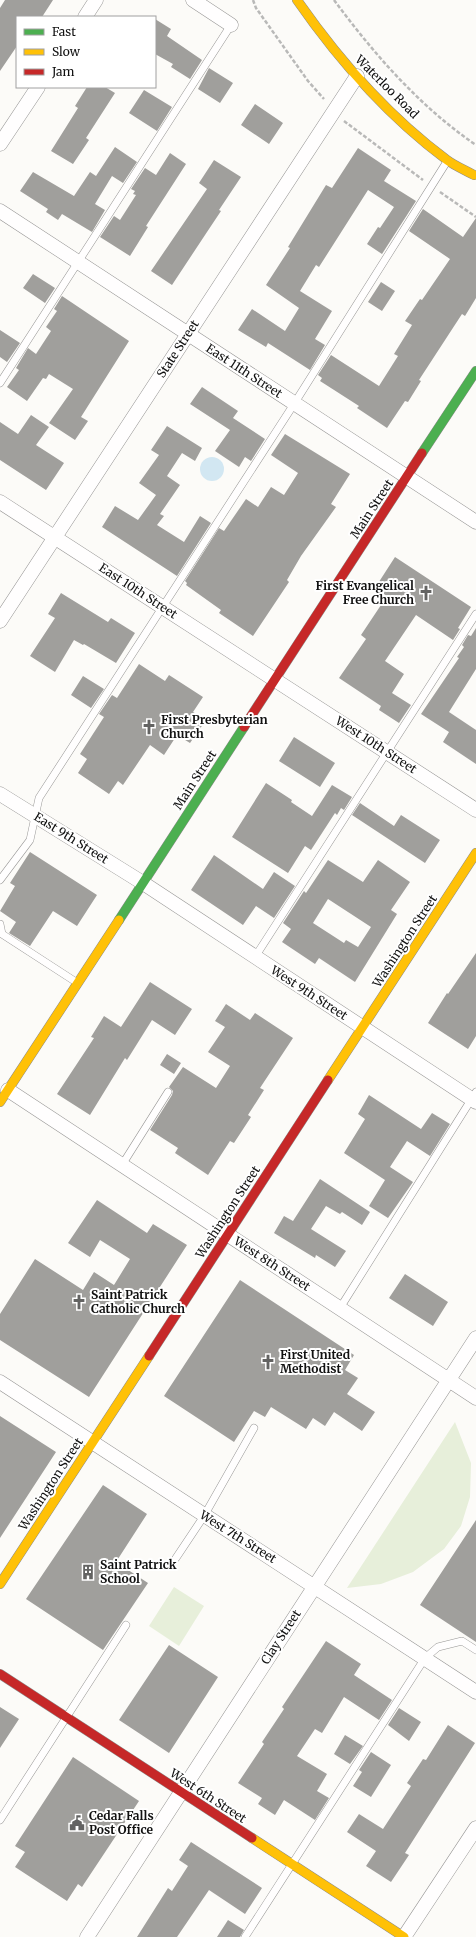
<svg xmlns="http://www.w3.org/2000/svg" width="476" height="1937" viewBox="0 0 476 1937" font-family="Merriweather,serif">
	<rect width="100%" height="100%" fill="#fcfbf8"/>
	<path fill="#e7efda" d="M455,1422L471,1463L470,1497L461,1526L444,1549L413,1572L381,1584L347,1588Z
		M174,1587L204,1606L179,1646L149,1626Z"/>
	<path fill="#d2e7f2" d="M200 469a12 12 0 1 1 24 0a12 12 0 1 1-24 0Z"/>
	<path fill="#a09f9c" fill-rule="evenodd" d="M5,0H53L42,17H17V46L0,71V8Z
		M155,19L171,29L167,36L202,60L190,79L171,67L173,64L155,54Z
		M209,68L233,83L220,103L198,89Z
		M87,87H105L115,93L86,138L89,140L73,164L51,151L78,108L75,106Z
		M144,90L172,107L157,131L129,113Z
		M255,104L283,123L269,144L241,125Z
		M115,147L137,162L123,183L112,176L95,204L105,210L92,232L62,214L58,220L46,212L48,209L20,191L33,172L74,196L90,172L96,176Z
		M358,148L391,170L384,181L416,201L382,254L367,244L378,227L380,228L394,207L368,190L319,267L316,265L300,291L332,311L315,339L325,345L310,370L268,343L266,347L238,330L252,309L285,331L299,308L266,285L290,248L288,247L326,185L332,188Z
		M170,153L186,164L146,226L148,227L130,256L100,237L114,216L120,220L136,195L133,194L135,191L131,189L145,168L156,175Z
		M214,160L241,177L219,210L221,211L207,232L172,285L151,271L207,189L199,183Z
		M423,209L463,237L476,218V298L465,316L462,314L419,380L421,381L408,402L405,401L387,428L357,408L359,406L320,381L322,378L318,375L331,355L379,386L398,356L394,354L412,325L405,321L420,299L422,300L450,259L409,231Z
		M33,274L55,288L45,303L23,288Z
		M381,282L395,291L382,311L368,302Z
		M62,296L129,341L81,417L88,421L75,440L49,423L73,389L49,374L46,379L43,378L27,401L7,387L19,370L16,368L28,348L36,354L51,331L46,327L57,311L54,309Z
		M0,330L20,343L7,362L0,357Z
		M202,387L238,411L233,418L265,439L251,461L245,457L239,467L215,451L230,430L190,404Z
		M31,415L49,427L36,445L64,463L46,490L0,460V422L18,434Z
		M167,426L202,448L195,461L182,453L167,476L180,485L160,514L164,516L157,525L184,542L200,516L211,523L177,576L102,527L115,506L138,520L156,495L139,483L159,455L151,450Z
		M285,434L350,474L331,504L336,507L301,556L287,580L289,582L253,636L219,613L221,610L186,585L187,583L185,581L219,528L224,531L246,499L258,507L271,487L284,495L298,473L271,455Z
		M395,557L471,607L458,628L460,629L453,640L416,615L385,661L404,674L392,693L411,705L399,723L379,710L381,706L339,678L366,639L361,635L387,596L375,588Z
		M61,593L108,622L111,618L135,633L116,663L84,644L83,645L74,640L55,672L30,656L55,618L48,614Z
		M476,628V669L449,712L476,730V764L443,742L449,732L421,714L459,658L457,657L464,647L462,645L468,635L471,636Z
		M139,664L165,681L169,675L203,697L193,712L206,720L190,743L177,735L164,755L150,745L123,785L118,781L109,794L78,773L87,759L80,754L104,717L99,714L112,695L117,698Z
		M83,676L104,689L91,708L71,695Z
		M294,737L335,763L320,787L279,761Z
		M266,783L292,800L291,802L312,816L332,785L352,797L344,810L341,808L337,815L335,813L311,850L305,846L288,873L232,837Z
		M360,803L394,826L401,815L440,840L425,863L352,815Z
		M30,852L97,895L77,926L53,911L30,946L9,933L16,922L0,911L15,886L10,883Z
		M214,855L263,889L274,872L295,886L274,918L256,906L243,925L191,890Z
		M328,860L363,882L378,860L410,882L391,910L397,914L355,982L319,958L315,964L282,942L291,929L283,923L304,891L306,893ZM328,899L371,927L358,947L346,940L344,943L313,923Z
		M476,953V1036L468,1049L428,1023L447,993L448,994Z
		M150,982L192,1009L175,1035L152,1020L127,1060L125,1058L90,1115L57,1094L94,1038L91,1037L104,1016L121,1027Z
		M226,1004L250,1020L255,1013L293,1038L260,1088L264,1090L248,1115L251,1117L234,1143L230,1141L208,1175L175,1153L178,1148L150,1130L172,1095L173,1091L169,1087L183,1067L216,1088L230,1066L208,1052L225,1027L215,1021Z
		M167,1054L181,1063L174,1074L160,1065Z
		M369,1095L421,1129L432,1113L450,1124L430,1156L407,1141L390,1167L413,1182L388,1218L369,1206L385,1180L344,1153L365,1119L358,1114Z
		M320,1179L370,1212L362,1225L342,1212L340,1214L326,1206L311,1229L346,1251L335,1267L316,1255L315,1258L274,1233L284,1216L293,1221Z
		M97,1200L147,1233L153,1224L187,1245L89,1397L0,1340V1314L35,1259L83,1290L94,1272L114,1285L130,1259L100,1240L90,1257L68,1243Z
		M405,1274L448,1302L433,1326L389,1298Z
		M240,1280L354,1355L345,1370L358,1378L347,1394L375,1412L362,1431L334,1412L325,1426L313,1418L306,1429L271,1407L265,1417L254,1411L234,1442L164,1396Z
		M0,1416L56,1452L0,1538Z
		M103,1485L147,1514L116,1562L148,1583L103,1650L26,1599Z
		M476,1520V1642L420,1605Z
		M326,1641L361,1664L354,1675L392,1700L379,1720L344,1697L322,1733L315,1729L297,1756L327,1774L317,1791L329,1798L315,1820L284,1800L275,1815L258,1804L262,1798L238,1783L264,1744L262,1742L284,1709L282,1707Z
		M169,1645L218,1677L169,1753L119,1720Z
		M0,1707L19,1719L0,1748Z
		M399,1708L421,1722L409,1741L388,1725Z
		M448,1725L475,1743L405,1853L409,1855L391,1882L366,1866L376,1851L347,1832L359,1814L383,1829L411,1786L407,1783L423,1759L426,1760Z
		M345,1735L363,1746L350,1764L334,1754Z
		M371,1752L391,1765L371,1797L353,1786L362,1772L359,1770Z
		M73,1757L139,1801L82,1887L78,1884L67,1901L15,1867L25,1852L15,1846Z
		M191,1842L262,1888L245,1914L209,1890L177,1937H137L168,1888L172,1891L188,1866L179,1860Z
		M228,1920L244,1930L240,1937H217Z"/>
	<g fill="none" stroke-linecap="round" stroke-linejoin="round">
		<g stroke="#979695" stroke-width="8">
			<path id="lane" d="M0,383L231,25
				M0,880L30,840L39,798L294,404L446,163
				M0,924L2,934L76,982
				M255,957L476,614
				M122,1165L168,1092
				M340,1308L476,1092
				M176,1558L204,1516L254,1428
				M0,1820L126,1625
				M245,1937L425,1658L438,1647L462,1641L476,1650"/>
		</g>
		<g stroke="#979695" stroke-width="15">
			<path id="street" d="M193,0L231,25
				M85,17L96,0
				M0,144L38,87
				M0,211L476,522
				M0,502L476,810
				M0,621L357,76
				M0,794L143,883L476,1102
				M8,1090L476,1398
				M0,1382L476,1692
				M87,1937L476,1338
				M404,1937L476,1828"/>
		</g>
		<g stroke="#8d8d8c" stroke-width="10">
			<path id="fast" d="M422,453L476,371
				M119,920L244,727"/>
		</g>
		<g stroke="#8d8d8c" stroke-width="10">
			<path id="slow" d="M297,0C338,59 389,117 447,160C455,166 465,170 474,175
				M328,1080L476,853
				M0,1102L119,920
				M0,1584L149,1356
				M252,1838L404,1937"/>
		</g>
		<g stroke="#8d8d8c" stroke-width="10">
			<path id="jam" d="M244,727L422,453
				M149,1356L328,1080
				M0,1674L252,1838"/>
		</g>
		<path stroke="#b9b9b8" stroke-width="2.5" stroke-dasharray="4 2" stroke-linecap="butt" d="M253,0L256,8L308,81L324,99
			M334,0C374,54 420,107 476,145
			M344,121L423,180
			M440,192L476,217"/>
		<use href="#lane" stroke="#fffefe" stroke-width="7"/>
		<use href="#street" stroke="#fffefe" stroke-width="14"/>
		<use href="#fast" stroke="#4caf50" stroke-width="9"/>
		<use href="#slow" stroke="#ffc107" stroke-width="9"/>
		<use href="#jam" stroke="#c62828" stroke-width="9"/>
	</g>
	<defs>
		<g id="church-bare" transform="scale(1.2)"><path d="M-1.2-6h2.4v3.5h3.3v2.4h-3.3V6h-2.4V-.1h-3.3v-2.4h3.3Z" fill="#636362" stroke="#fff" stroke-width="2.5" paint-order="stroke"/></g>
		<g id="building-bare" transform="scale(1.2)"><path d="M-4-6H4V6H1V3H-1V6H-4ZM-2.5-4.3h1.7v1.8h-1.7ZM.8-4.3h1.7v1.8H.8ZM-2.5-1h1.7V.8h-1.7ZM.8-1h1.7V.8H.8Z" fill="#636362" stroke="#fff" stroke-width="2.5" paint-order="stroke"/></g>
		<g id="civic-bare" transform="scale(1.2)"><path d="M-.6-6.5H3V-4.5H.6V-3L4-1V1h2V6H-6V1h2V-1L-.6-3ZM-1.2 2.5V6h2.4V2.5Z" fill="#636362" stroke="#fff" stroke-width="2.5" paint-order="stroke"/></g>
	</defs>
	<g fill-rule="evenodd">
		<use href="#church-bare" x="426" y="593"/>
		<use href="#church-bare" x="149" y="727"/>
		<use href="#church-bare" x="79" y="1302"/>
		<use href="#church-bare" x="268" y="1362"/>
		<use href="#building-bare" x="88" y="1572"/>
		<use href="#civic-bare" x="77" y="1823"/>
	</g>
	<g text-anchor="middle" stroke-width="4" stroke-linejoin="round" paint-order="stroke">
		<g font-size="12" fill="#111" stroke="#fff">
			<text transform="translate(387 87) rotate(45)" y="4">Waterloo Road</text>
			<text transform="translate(178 349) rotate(-57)" y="4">State Street</text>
			<text transform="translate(244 371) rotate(33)" y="4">East 11th Street</text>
			<text transform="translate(372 509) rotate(-57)" y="4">Main Street</text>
			<text transform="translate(138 591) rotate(33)" y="4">East 10th Street</text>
			<text transform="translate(376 745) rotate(33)" y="4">West 10th Street</text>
			<text transform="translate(195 780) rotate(-57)" y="4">Main Street</text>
			<text transform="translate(71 838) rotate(32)" y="4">East 9th Street</text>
			<text transform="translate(405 941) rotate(-57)" y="4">Washington Street</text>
			<text transform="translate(309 993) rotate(33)" y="4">West 9th Street</text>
			<text transform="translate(228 1212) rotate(-57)" y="4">Washington Street</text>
			<text transform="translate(272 1264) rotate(33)" y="4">West 8th Street</text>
			<text transform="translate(51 1484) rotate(-57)" y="4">Washington Street</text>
			<text transform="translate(238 1537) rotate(32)" y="4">West 7th Street</text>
			<text transform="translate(281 1637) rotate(-57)" y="4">Clay Street</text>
			<text transform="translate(208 1796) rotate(33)" y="4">West 6th Street</text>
		</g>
		<g font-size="12" font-weight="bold" fill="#111" stroke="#fff" text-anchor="start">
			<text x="414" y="590" text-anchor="end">First Evangelical<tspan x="414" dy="14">Free Church</tspan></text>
			<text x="161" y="724">First Presbyterian<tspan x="161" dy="14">Church</tspan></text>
			<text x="91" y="1299">Saint Patrick<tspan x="91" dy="14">Catholic Church</tspan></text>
			<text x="280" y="1359">First United<tspan x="280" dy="14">Methodist</tspan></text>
			<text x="100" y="1569">Saint Patrick<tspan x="100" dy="14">School</tspan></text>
			<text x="89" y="1820">Cedar Falls<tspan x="89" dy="14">Post Office</tspan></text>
		</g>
	</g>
	<rect x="16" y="16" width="140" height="72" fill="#ffffff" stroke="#a0a0a0"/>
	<rect x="24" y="29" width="20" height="6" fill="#4caf50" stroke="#a0a0a0"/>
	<text x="52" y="36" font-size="12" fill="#111111">Fast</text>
	<rect x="24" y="49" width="20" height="6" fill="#ffc107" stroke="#a0a0a0"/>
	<text x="52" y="56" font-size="12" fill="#111111">Slow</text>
	<rect x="24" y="69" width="20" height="6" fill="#c62828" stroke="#a0a0a0"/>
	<text x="52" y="76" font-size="12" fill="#111111">Jam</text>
</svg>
